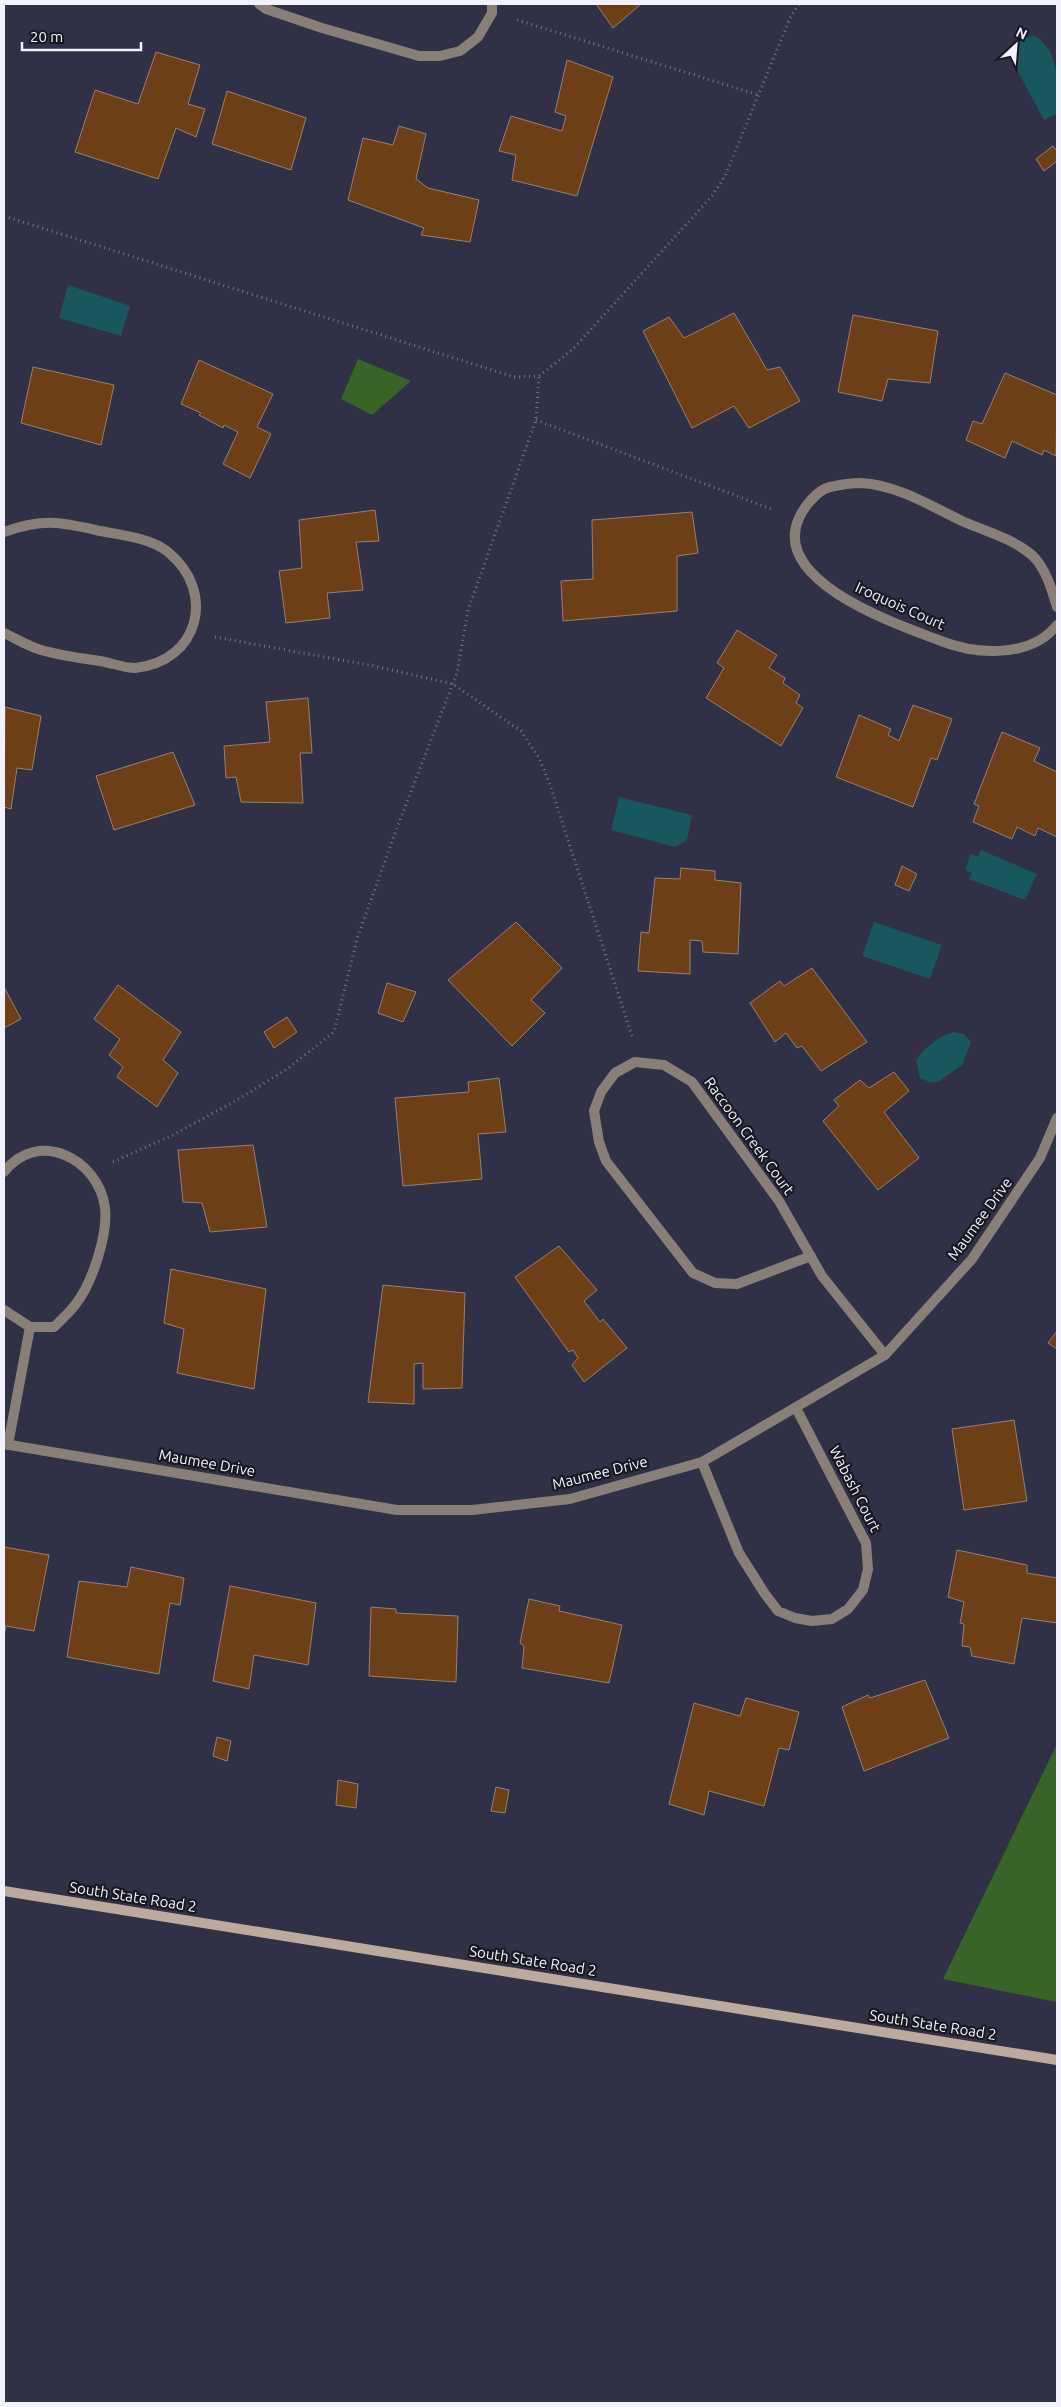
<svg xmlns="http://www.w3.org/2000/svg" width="1061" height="2407" viewBox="0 0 1061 2407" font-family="Ubuntu,sans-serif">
	<rect width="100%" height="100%" fill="#303046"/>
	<path fill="#386427" d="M358,359L411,381L372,415L341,399Z
		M1057,1744V2002L943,1979Z"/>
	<path fill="#18575d" d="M1033,35C1061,50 1057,83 1057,114L1044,120L1009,55L1013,45Z
		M68,285L130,306L121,336L59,318Z
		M619,797L692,815L687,840L675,847L611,830Z
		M981,850L1037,874L1025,900L969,879L972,873L965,870L971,853L978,857Z
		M874,922L942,945L930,979L862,956Z
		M953,1032L964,1034L971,1042L962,1065L938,1082H929L920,1078L916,1060C925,1047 938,1037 953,1032Z"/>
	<path fill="#6d3f17" stroke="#98806f" d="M596,4H641L613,28Z
		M156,52L200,65L188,104L205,109L196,137L176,128L158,179L75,152L95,90L138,104Z
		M567,60L613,77L577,196L512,180L516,155L499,151L511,116L562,131L566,116L555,112Z
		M227,91L306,118L291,170L212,144Z
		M399,126L426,134L416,179L428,188L479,200L470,242L421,235L424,228L348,200L363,138L393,145Z
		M1053,146L1057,151V161L1044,171L1036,159Z
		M734,313L767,370L780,367L800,401L749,428L734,406L692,428L643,331L669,317L684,338Z
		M853,315L938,331L930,383L888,379L882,401L838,392Z
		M199,360L273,394L257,427L271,434L250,478L223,464L238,432L224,425L223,428L199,415L201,413L181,404Z
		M33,367L114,385L101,445L21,423Z
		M1005,373L1057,395L1056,456L1044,450L1042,455L1012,441L1005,458L966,440L973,421L982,424Z
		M375,510L379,541L356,542L363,590L327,593L330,618L286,623L279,571L302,568L299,520Z
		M692,512L698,553L677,556V611L563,621L561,581L593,579L592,520Z
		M737,630L777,655L769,668L785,678L783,683L800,695L796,703L803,708L781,746L706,698L724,668L717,663Z
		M308,698L312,753H300L303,803L241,802L236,777L226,778L224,746L270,742L266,702Z
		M913,705L952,719L937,760L931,758L913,807L836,777L859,715L891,729L888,735L899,741Z
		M5,707L41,716L32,770L17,768L11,809L4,807Z
		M1002,732L1040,748L1034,761L1057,772V837L1038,828L1035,836L1017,827L1012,839L973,822L979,806L974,804Z
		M173,752L195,805L114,830L96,776Z
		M902,866L917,874L909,891L895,885Z
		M681,868L715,871V880L741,883L738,954L703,952L702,941L690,940V974L638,971L641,932L649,933L655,878L680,879Z
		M516,922L562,968L531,1000L545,1013L512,1046L448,980Z
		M812,968L867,1042L821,1071L802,1046L797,1048L786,1033L775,1042L750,1003L780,981L784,986Z
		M387,983L416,992L403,1022L378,1013Z
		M118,985L181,1032L163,1060L178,1073L157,1107L117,1077L123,1067L109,1055L120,1039L94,1019Z
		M4,987L21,1019L4,1028Z
		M287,1017L297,1032L274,1048L264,1032Z
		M894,1072L909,1091L884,1112L919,1158L878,1190L823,1121L839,1106L834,1100L860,1080L869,1088Z
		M499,1078L506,1132L478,1134L482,1179L403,1186L395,1098L469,1092L468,1082Z
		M253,1145L267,1227L210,1232L202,1203L183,1202L178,1150Z
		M559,1246L597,1290L584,1301L600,1322L603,1319L627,1348L584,1382L572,1365L578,1358L573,1350L569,1352L515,1277Z
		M171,1269L266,1289L254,1389L177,1373L184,1329L164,1323Z
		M383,1285L465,1293L462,1388L423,1389V1363L414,1364V1404L368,1402Z
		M1057,1331V1349L1048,1343Z
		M1014,1420L1027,1501L964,1510L952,1429Z
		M4,1547L49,1555L34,1631L6,1626L4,1637Z
		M957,1550L1027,1565V1573L1057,1578V1623L1022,1618L1014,1664L972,1656L970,1647L962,1646L964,1624L960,1623L964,1602L948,1597Z
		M131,1567L184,1578L180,1605L170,1603L159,1674L67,1657L79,1581L127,1587Z
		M230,1586L316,1603L308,1665L254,1655L249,1689L213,1681Z
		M529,1599L560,1606L559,1611L622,1625L609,1683L522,1668L524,1646L520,1643Z
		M371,1607L396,1609V1613L458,1616L456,1682L369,1676Z
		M925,1680L949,1738L864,1771L842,1707L868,1695L870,1698Z
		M746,1698L799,1712L789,1750L779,1748L764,1806L709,1791L704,1815L669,1804L694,1703L740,1716Z
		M217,1737L231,1741L227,1761L213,1756Z
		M338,1780L358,1784L356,1808L336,1805Z
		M496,1787L509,1790L505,1813L491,1811Z"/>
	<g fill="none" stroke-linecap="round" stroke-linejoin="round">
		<path stroke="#767688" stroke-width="3" stroke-dasharray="1 4" stroke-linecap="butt" d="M517,20L759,95
			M4,216L514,377L539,376L573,349L712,196L725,176L791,16L799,4
			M536,420L774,510
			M215,637L374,666L453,684L521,731L539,758L549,782L632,1036
			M113,1162L173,1135L237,1100L287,1069L334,1032L357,939L398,825L457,673L468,610L536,420L539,376"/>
		<path stroke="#8a7f78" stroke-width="10" d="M259,4L266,9L322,28L419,56H440L460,51L478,37L492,13V4
			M4,532C44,518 60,522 100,531C121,535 151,538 168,552C217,592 199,662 135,668C126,668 114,664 105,662C83,658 59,656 38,649C26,645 15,638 4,633
			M1057,607C1052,590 1046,569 1033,556C1014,539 985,531 962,521C931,506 895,484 860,483C851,483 839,485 830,487C817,490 804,507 799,518C770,582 899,625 941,641C977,655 1031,658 1057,625
			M4,1172C38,1128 99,1159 105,1208C108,1235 92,1284 75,1305C69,1313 61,1320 54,1327H30L4,1310
			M811,1256L737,1284L715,1283L693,1273L606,1161L599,1142L594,1111L601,1092L615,1073L635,1062L664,1065L692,1082L779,1201L822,1276L885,1355
			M4,1444L397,1510H472L570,1499L702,1462L885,1355L972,1259L1040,1158L1057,1118
			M8,1445L30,1327
			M702,1462L739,1553L765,1594L778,1611L795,1618L812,1621L832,1619L848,1609L863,1590L868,1569L866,1543L796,1408"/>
		<path stroke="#bcaa9f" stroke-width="10" d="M4,1891L1057,2060"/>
	</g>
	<g text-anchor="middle" stroke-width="4.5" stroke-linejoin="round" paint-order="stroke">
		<g font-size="15" fill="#f1f2fd" stroke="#191923">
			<text transform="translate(900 606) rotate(24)" y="5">Iroquois Court</text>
			<text transform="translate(749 1136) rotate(54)" y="5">Raccoon Creek Court</text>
			<text transform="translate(980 1219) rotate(-54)" y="5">Maumee Drive</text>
			<text transform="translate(207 1463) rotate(10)" y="5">Maumee Drive</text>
			<text transform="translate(600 1473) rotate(-14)" y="5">Maumee Drive</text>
			<text transform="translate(855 1489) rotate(63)" y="5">Wabash Court</text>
			<text transform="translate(133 1897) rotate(9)" y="5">South State Road 2</text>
			<text transform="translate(533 1961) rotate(9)" y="5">South State Road 2</text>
			<text transform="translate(933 2025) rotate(9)" y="5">South State Road 2</text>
		</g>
	</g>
	<rect width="1061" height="2407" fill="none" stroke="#f1f2fd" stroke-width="10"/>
	<g transform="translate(1016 45) rotate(26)" stroke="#191923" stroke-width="4" paint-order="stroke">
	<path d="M0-4L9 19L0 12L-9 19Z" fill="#f1f2fd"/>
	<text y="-8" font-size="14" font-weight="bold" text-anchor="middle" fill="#f1f2fd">N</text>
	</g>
	<path d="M22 42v8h119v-8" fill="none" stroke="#f1f2fd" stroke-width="2.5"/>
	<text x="30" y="42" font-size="15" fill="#f1f2fd" stroke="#191923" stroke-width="4" paint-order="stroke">20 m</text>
</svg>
